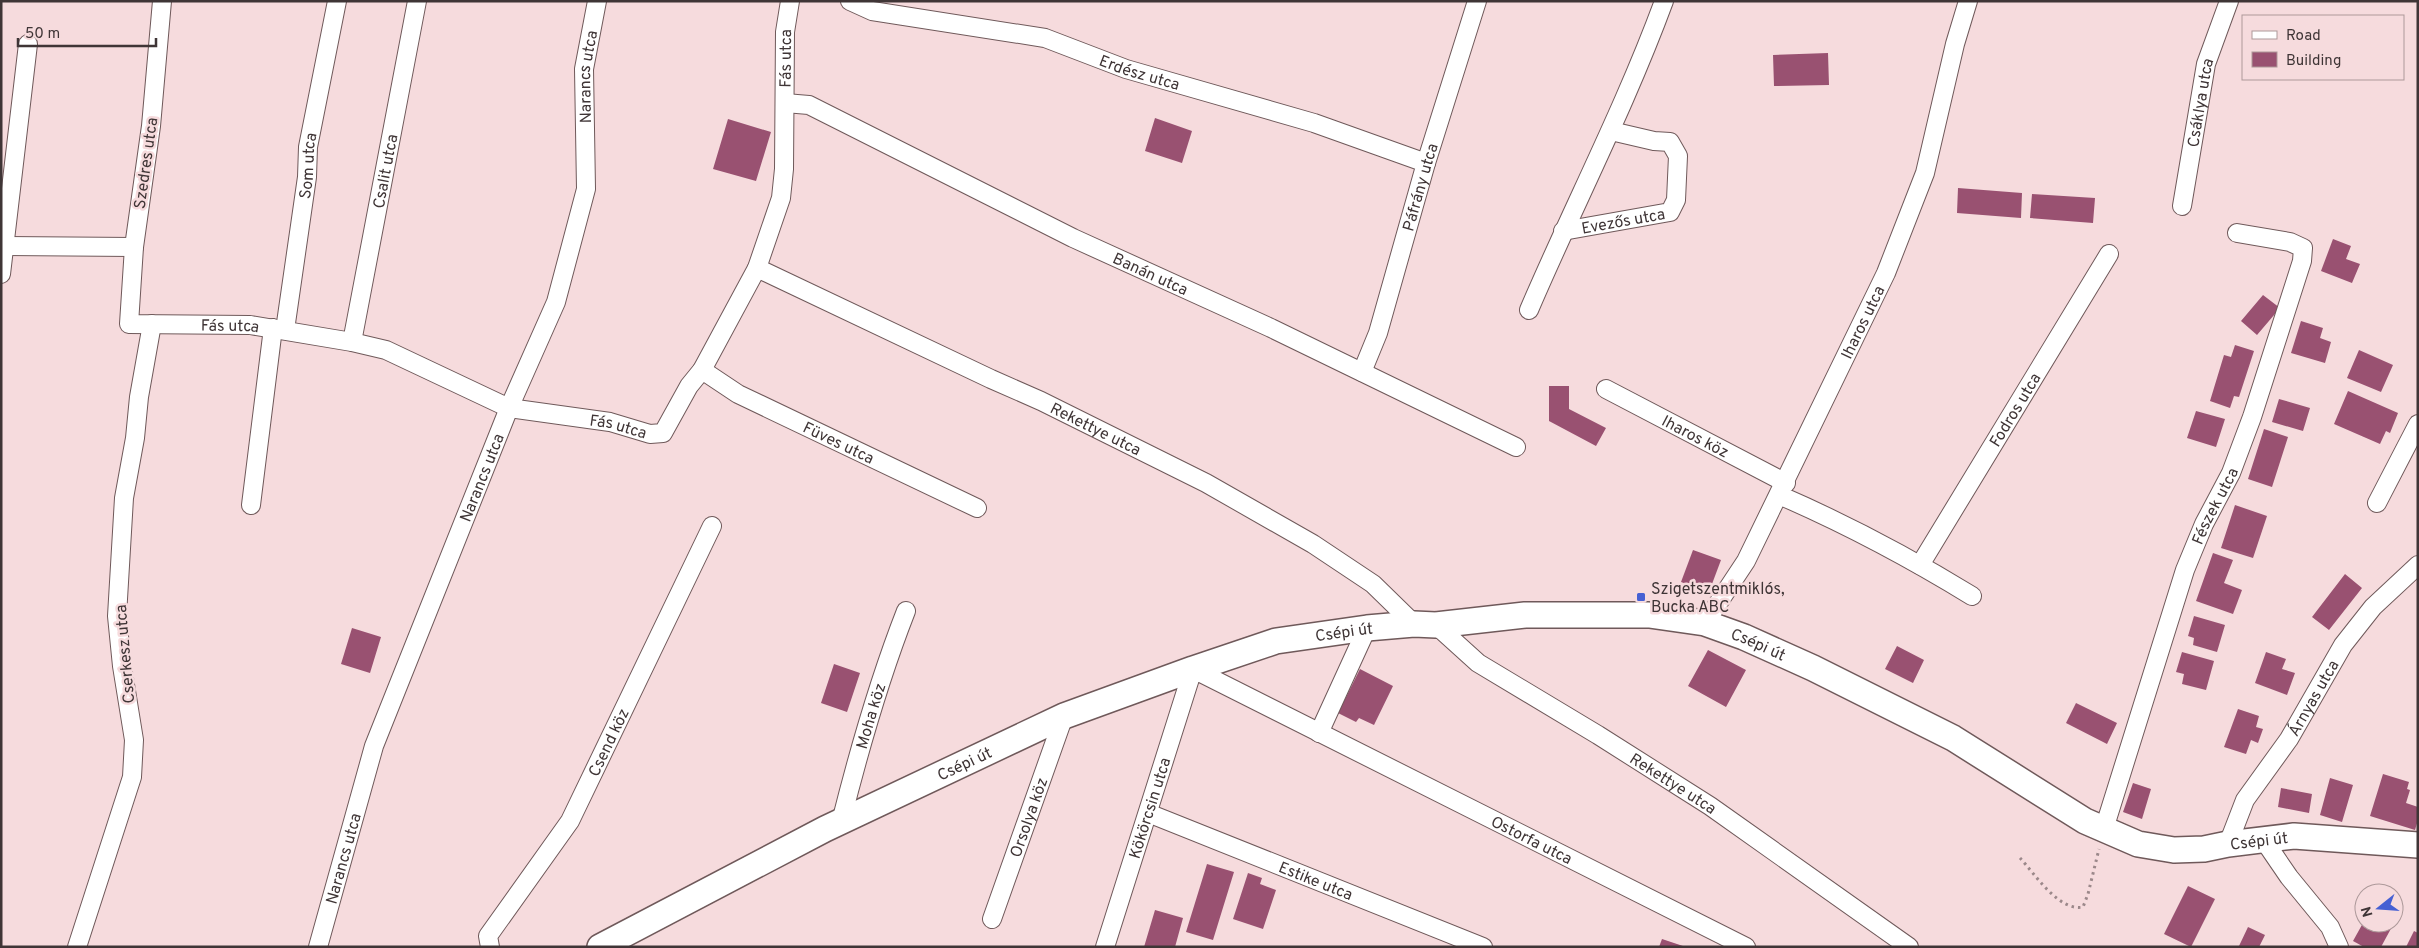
<svg xmlns="http://www.w3.org/2000/svg" width="2419" height="948" viewBox="0 0 2419 948" font-family="Overpass,sans-serif">
	<rect width="100%" height="100%" fill="#f6dbdd"/>
	<path fill="#995171" d="M1828,53L1829,85L1774,86L1773,55Z
		M1155,118L1192,131L1182,163L1145,151Z
		M728,119L771,132L756,181L713,169Z
		M1958,188L2022,193L2021,218L1957,213Z
		M2032,194L2095,198L2093,223L2030,218Z
		M2333,239L2351,246L2346,259L2360,264L2352,283L2321,271Z
		M2263,295L2280,308L2257,335L2241,321Z
		M2301,321L2323,328L2320,338L2331,342L2325,363L2291,353Z
		M2235,345L2254,351L2239,397L2234,396L2230,408L2210,401L2224,355L2231,357Z
		M2359,350L2393,365L2381,392L2347,378Z
		M1549,386H1569V409L1606,428L1596,446L1549,421Z
		M2348,391L2398,413L2390,433L2386,431L2380,444L2334,424Z
		M2279,399L2310,408L2303,431L2272,422Z
		M2196,411L2225,419L2216,447L2187,438Z
		M2264,429L2288,437L2272,487L2248,479Z
		M2235,505L2267,516L2253,558L2221,548Z
		M1693,550L1721,560L1709,592L1681,582Z
		M2213,553L2233,560L2224,583L2242,590L2233,614L2196,601Z
		M2345,574L2362,588L2329,630L2312,617Z
		M2194,616L2225,625L2217,652L2193,645L2194,638L2188,636Z
		M352,628L381,637L370,673L341,664Z
		M1897,646L1924,660L1913,683L1885,669Z
		M1708,650L1746,670L1726,707L1688,686Z
		M2182,652L2214,661L2206,690L2182,684L2184,674L2176,672Z
		M2266,652L2286,659L2282,669L2295,673L2287,695L2255,683Z
		M834,664L860,673L847,712L821,703Z
		M1360,669L1393,686L1374,725L1359,718L1356,722L1338,713Z
		M2076,703L2117,723L2107,744L2066,723Z
		M2238,709L2259,716L2256,727L2263,729L2258,743L2251,740L2246,754L2224,747Z
		M2383,774L2409,782L2407,789L2410,790L2406,803L2418,807V820L2415,830L2370,816Z
		M2330,778L2353,785L2342,822L2320,815Z
		M2133,783L2151,789L2142,819L2123,812Z
		M2281,788L2312,794L2309,813L2278,807Z
		M1207,864L1234,872L1213,940L1186,932Z
		M1248,873L1262,878L1260,884L1276,890L1263,929L1233,919Z
		M2188,886L2215,899L2191,947L2164,934Z
		M1155,910L1183,918L1175,947H1144Z
		M2363,923H2394L2381,947H2364L2353,941Z
		M2248,927L2265,935L2259,947L2239,946Z
		M2414,931L2418,933V947H2406Z
		M1662,939L1683,946V947H1659Z"/>
	<g fill="none" stroke-linecap="round" stroke-linejoin="round">
		<g stroke="#6f595a" stroke-width="20">
			<g id="street">
				<path id="s1" d="M162,1L151,126L134,247L129,324L250,325L352,342L386,350L509,408L610,422L650,434L663,433L689,386L702,370L757,268L781,198L784,169L785,32L790,1"/>
				<path id="s2" d="M850,1L872,11L1045,38L1126,69L1314,123L1426,163"/>
				<path id="s3" d="M785,103L809,105L1073,238L1271,328L1516,447"/>
				<path id="s4" d="M2182,206L2206,64L2229,1"/>
				<path id="s5" d="M1563,231L1670,212L1676,200L1678,156L1670,142L1654,141L1611,131"/>
				<path d="M5,246L134,247"/>
				<path id="s6" d="M757,268L991,379L1041,401L1206,483L1313,544L1373,584L1414,624"/>
				<path d="M1,274L28,44"/>
				<path d="M1529,310C1573,207 1625,107 1664,1"/>
				<path id="s7" d="M285,330L307,177L308,147L337,1"/>
				<path id="s8" d="M352,342L417,1"/>
				<path id="s9" d="M702,370L738,394L977,508"/>
				<path id="s10" d="M1362,372L1378,333L1426,163L1477,1"/>
				<path id="s11" d="M1606,389L1786,483"/>
				<path d="M1779,495C1846,524 1910,558 1972,596"/>
				<path d="M2377,503L2418,424"/>
				<path d="M251,505L273,328"/>
				<path id="s12" d="M1920,565L2109,254"/>
				<path id="s13" d="M1705,623L1746,561L1886,273L1925,173L1955,44L1968,1"/>
				<path id="s14" d="M1436,625L1478,663L1598,735L1710,806L1909,947"/>
				<path d="M1319,733L1367,628"/>
				<path id="s15" d="M1148,813L1483,947"/>
				<path id="s16" d="M841,822C859,750 879,680 906,611"/>
				<path id="s17" d="M2104,829L2185,570L2204,524L2231,473L2252,417L2302,261L2303,248L2290,242L2237,233"/>
				<path d="M2263,839L2289,877L2330,927L2339,947"/>
				<path id="s18" d="M2228,844L2245,800L2289,739L2343,645L2373,607L2418,565"/>
				<path id="s19" d="M992,919L1064,716"/>
				<path d="M77,947L132,777L134,740L122,666L117,616L124,498L135,438L139,397L152,324"/>
				<path id="s20" d="M318,947L374,746L509,408L556,302L586,189L584,69L597,1"/>
				<path id="s21" d="M490,947L488,936L570,821L712,526"/>
				<path id="s22" d="M1105,947L1193,669L1746,947"/>
			</g>
		</g>
		<g stroke="#6f595a" stroke-width="28">
			<g id="secondary">
				<path id="s23" d="M600,947L825,829L1064,716L1193,669L1276,641L1367,628L1414,624L1436,625L1525,615H1649L1705,623L1744,637L1813,668L1953,738L2085,821L2138,844L2174,850L2204,849L2228,844L2294,836L2418,845"/>
			</g>
		</g>
		<path stroke="#9b888a" stroke-width="3" stroke-dasharray="2.5 4" stroke-linecap="butt" d="M2020,858C2035,874 2059,912 2083,907L2088,894L2099,849"/>
		<use href="#street" stroke="#fff" stroke-width="18"/>
		<use href="#secondary" stroke="#fff" stroke-width="25"/>
	</g>
	<rect fill="#4660d3" stroke="#f6dbdd" stroke-width="2" x="1636" y="592" width="10" height="10" rx="2.5"/>
	<g text-anchor="middle" stroke-width="5" stroke-linejoin="round" paint-order="stroke">
		<g font-size="16" fill="#3f3536" stroke="#f6dbdd">
			<text dy="6" stroke="none"><textPath href="#s1" startOffset="1281">Fás utca</textPath></text>
			<text dy="6" stroke="none"><textPath href="#s2" startOffset="300">Erdész utca</textPath></text>
			<text dy="6" stroke="none"><textPath href="#s20" startOffset="918">Narancs utca</textPath></text>
			<text dy="6" stroke="none"><textPath href="#s4" startOffset="105">Csáklya utca</textPath></text>
			<text transform="translate(145 163) rotate(-82)" y="6">Szedres utca</text>
			<text dy="6" stroke="none"><textPath href="#s7" startOffset="166">Som utca</textPath></text>
			<text dy="6" stroke="none"><textPath href="#s8" startOffset="174">Csalit utca</textPath></text>
			<text dy="6" stroke="none"><textPath href="#s10" startOffset="194">Páfrány utca</textPath></text>
			<text dy="6" stroke="none"><textPath href="#s5" startOffset="61">Evezős utca</textPath></text>
			<text dy="6" stroke="none"><textPath href="#s3" startOffset="405">Banán utca</textPath></text>
			<text dy="6" stroke="none"><textPath href="#s13" startOffset="340">Iharos utca</textPath></text>
			<text dy="6" stroke="none"><textPath href="#s1" startOffset="426">Fás utca</textPath></text>
			<text dy="6" stroke="none"><textPath href="#s12" startOffset="182">Fodros utca</textPath></text>
			<text dy="6" stroke="none"><textPath href="#s1" startOffset="831">Fás utca</textPath></text>
			<text dy="6" stroke="none"><textPath href="#s6" startOffset="375">Rekettye utca</textPath></text>
			<text dy="6" stroke="none"><textPath href="#s11" startOffset="101">Iharos köz</textPath></text>
			<text dy="6" stroke="none"><textPath href="#s9" startOffset="155">Füves utca</textPath></text>
			<text dy="6" stroke="none"><textPath href="#s20" startOffset="498">Narancs utca</textPath></text>
			<text dy="6" stroke="none"><textPath href="#s17" startOffset="342">Fészek utca</textPath></text>
			<text dy="6" stroke="none"><textPath href="#s23" startOffset="812">Csépi út</textPath></text>
			<text dy="6" stroke="none"><textPath href="#s23" startOffset="1232">Csépi út</textPath></text>
			<text transform="translate(124 654) rotate(-95)" y="6">Cserkesz utca</text>
			<text dy="6" stroke="none"><textPath href="#s18" startOffset="170">Árnyas utca</textPath></text>
			<text dy="6" stroke="none"><textPath href="#s16" startOffset="110">Moha köz</textPath></text>
			<text dy="6" stroke="none"><textPath href="#s21" startOffset="240">Csend köz</textPath></text>
			<text dy="6" stroke="none"><textPath href="#s23" startOffset="408">Csépi út</textPath></text>
			<text dy="6" stroke="none"><textPath href="#s14" startOffset="286">Rekettye utca</textPath></text>
			<text dy="6" stroke="none"><textPath href="#s22" startOffset="146">Kökörcsin utca</textPath></text>
			<text dy="6" stroke="none"><textPath href="#s19" startOffset="108">Orsolya köz</textPath></text>
			<text dy="6" stroke="none"><textPath href="#s22" startOffset="671">Ostorfa utca</textPath></text>
			<text dy="6" stroke="none"><textPath href="#s23" startOffset="1784">Csépi út</textPath></text>
			<text dy="6" stroke="none"><textPath href="#s20" startOffset="92">Narancs utca</textPath></text>
			<text dy="6" stroke="none"><textPath href="#s15" startOffset="181">Estike utca</textPath></text>
		</g>
		<g font-size="16" fill="#3f3536" stroke="#f6dbdd" text-anchor="start">
			<text x="1651" y="594">Szigetszentmiklós,<tspan x="1651" dy="18">Bucka ABC</tspan></text>
		</g>
	</g>
	<rect width="2419" height="948" fill="none" stroke="#3f3536" stroke-width="5"/>
	<rect x="2242" y="15" width="162" height="65" fill="#f6dbdd" stroke="#ad999a"/>
	<rect x="2252" y="31" width="25" height="8" fill="#ffffff" stroke="#ad999a"/>
	<text x="2286" y="40" font-size="15" fill="#3f3536">Road</text>
	<rect x="2252" y="52" width="25" height="15" fill="#995171" stroke="#ad999a"/>
	<text x="2286" y="65" font-size="15" fill="#3f3536">Building</text>
	<g transform="translate(2379 908) rotate(253)"><circle r="24" fill="#f6dbdd" stroke="#ad999a"/>
	<path d="M0-4L9 19L0 12L-9 19Z" fill="#4660d3"/>
	<text y="-8" font-size="14" font-weight="bold" text-anchor="middle" fill="#3f3536">N</text>
	</g>
	<path d="M18 38v8h138v-8" fill="none" stroke="#3f3536" stroke-width="2.5"/>
	<text x="25" y="38" font-size="15" fill="#3f3536" stroke="#f6dbdd" stroke-width="4" paint-order="stroke">50 m</text>
</svg>
